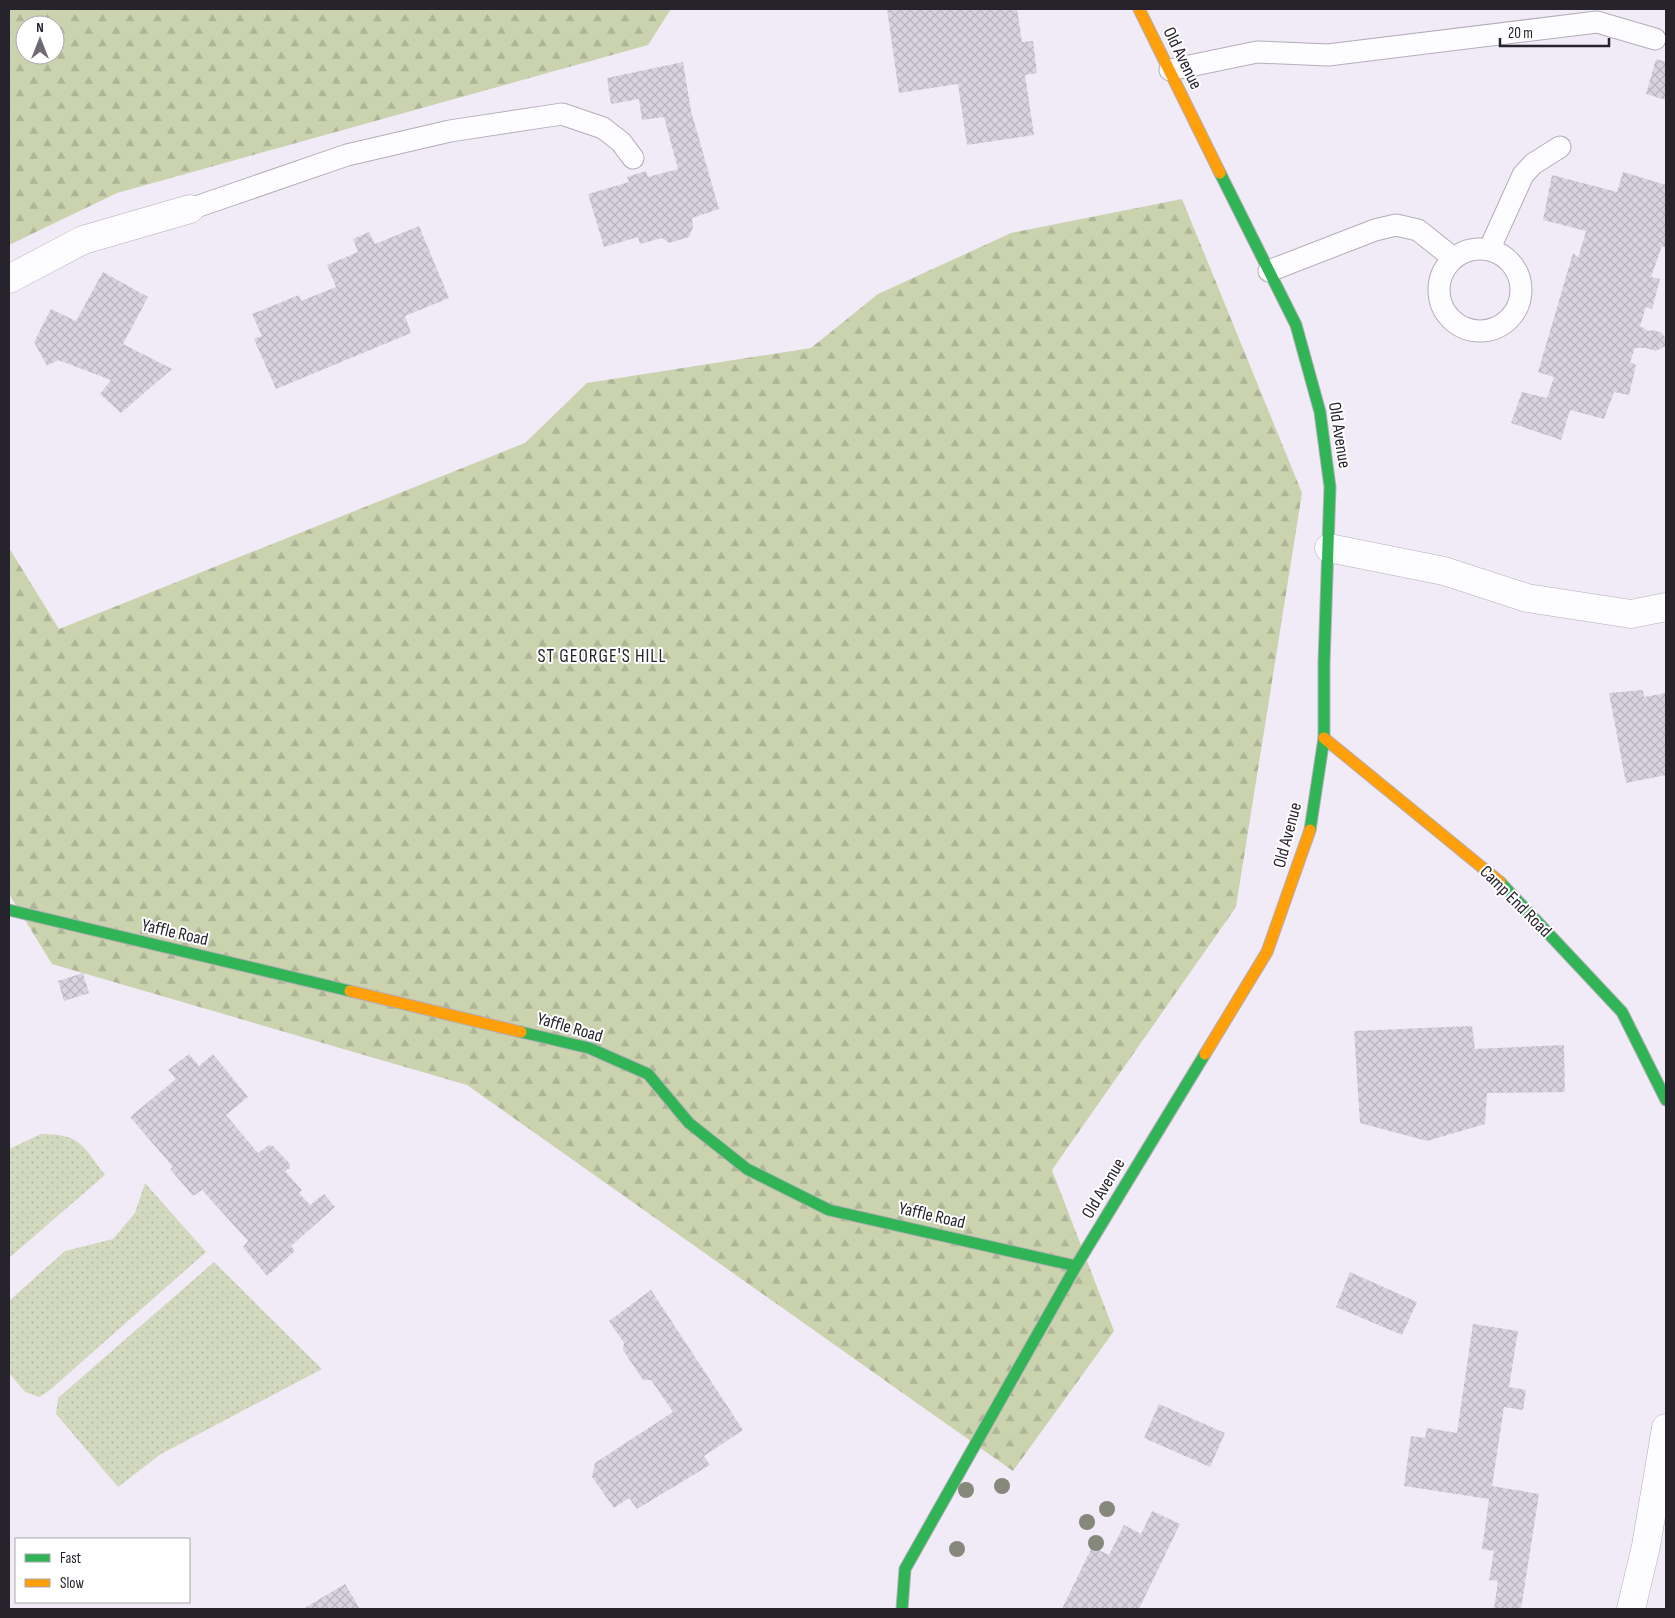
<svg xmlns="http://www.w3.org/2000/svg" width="1675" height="1618" viewBox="0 0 1675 1618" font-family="'Sofia Sans Condensed',sans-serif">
	<defs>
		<pattern id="grass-dots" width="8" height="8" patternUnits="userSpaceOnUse" patternTransform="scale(1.25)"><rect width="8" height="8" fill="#d3d9be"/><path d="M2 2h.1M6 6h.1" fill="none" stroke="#b5baa3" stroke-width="1.8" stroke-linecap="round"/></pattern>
		<pattern id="forest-firs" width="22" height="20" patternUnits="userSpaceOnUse" patternTransform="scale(1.25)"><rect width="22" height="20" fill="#cad3ae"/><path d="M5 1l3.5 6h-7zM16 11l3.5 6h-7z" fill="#aeb596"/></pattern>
		<pattern id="building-cross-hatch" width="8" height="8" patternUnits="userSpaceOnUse" patternTransform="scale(1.25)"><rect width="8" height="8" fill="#d9d2df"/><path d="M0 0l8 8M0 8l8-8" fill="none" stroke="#bab4c0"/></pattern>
	</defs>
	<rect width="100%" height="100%" fill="#f1ebf7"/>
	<path fill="url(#grass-dots)" d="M41,1134C81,1134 82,1145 105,1175L9,1258V1149Z
		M145,1183L206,1252L50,1390L39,1397L25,1392L9,1373V1301L65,1251L113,1239L135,1213Z
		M214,1262L322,1369L161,1454L118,1487L56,1414L58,1398Z"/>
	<path fill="url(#forest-firs)" fill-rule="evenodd" d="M9,9H671L648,45L117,193L9,245ZM25,25H55V55H25Z
		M1182,199L1302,493L1236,907L1052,1170L1114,1331L1013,1471L467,1085L52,964L9,894V548L59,629L525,443L587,383L811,348L878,294L1011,233Z"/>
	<path fill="url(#building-cross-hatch)" d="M887,9H1017L1022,42L1033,41L1037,73L1025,75L1034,135L967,145L958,84L899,93Z
		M1656,59L1666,62V100L1646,94Z
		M683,62L691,111L719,209L692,218L693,227L689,237L669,243L662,238L640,244L638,237L604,247L588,194L629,182L627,177L646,171L648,177L678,169L664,117L642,120L639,99L611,104L607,78Z
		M1623,172L1666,185V248L1662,246L1651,277L1660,279L1652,309L1646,307L1640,326L1648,331L1654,330L1662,333L1666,339L1665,346L1656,351L1646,348H1635L1630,362L1636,365L1629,395L1614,392L1604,419L1570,410L1561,440L1511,423L1522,392L1547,398L1554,377L1538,372L1573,253L1578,258L1586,231L1543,220L1552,175L1617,192Z
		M419,226L449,298L405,316L411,333L276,389L254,339L262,336L252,314L299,295L301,301L336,287L327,265L358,252L353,239L369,232L375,244Z
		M103,272L148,297L123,344L172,369L121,413L100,394L111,380L58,360L47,366L34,342L51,309L76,321Z
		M1643,690L1644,697L1666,693V775L1626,783L1609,693Z
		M83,973L89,993L64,1001L58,981Z
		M1472,1026L1475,1049L1564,1045L1565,1092L1487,1093L1485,1124L1427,1141L1360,1123L1354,1031Z
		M189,1054L199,1066L213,1054L248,1097L226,1115L258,1153L269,1145L273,1146L290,1164V1168L285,1171L302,1190L299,1193L310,1205L324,1194L335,1207L291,1246L295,1251L267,1276L243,1247L248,1241L202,1190L193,1196L170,1169L173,1167L130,1117L176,1079L168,1070Z
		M1350,1272L1417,1302L1402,1335L1336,1307Z
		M651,1290L743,1430L704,1456L710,1465L637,1509L629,1498L614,1508L592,1477L595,1463L673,1412L651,1380H643L623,1350L624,1343L609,1321Z
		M1473,1324L1518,1331L1509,1387L1526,1390L1523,1410L1504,1407L1492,1486L1539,1494L1521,1609H1494L1498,1581L1489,1580L1494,1551L1482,1549L1489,1499L1404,1486L1411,1436L1425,1438L1427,1428L1457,1433Z
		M1159,1404L1225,1433L1210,1467L1144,1438Z
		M1152,1511L1180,1524L1139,1609H1062L1092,1547L1109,1555L1124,1525L1141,1534Z
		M345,1584L360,1609H303Z"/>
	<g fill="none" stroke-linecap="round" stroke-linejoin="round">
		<g stroke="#b3aeb8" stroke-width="23">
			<path id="lane" d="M1170,70L1257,52L1328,55L1597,22L1655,39
				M190,209L347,155L450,131L562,114L603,128L621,142L633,158
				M1439 290a41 41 0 1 1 82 0a41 41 0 1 1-82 0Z
				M1489,250L1523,175L1533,164L1560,147
				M1269,271L1375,230L1396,225L1418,230L1453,258"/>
		</g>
		<g stroke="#b3aeb8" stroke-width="29">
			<path id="street" d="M9,279L83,240L190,209
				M1329,548L1444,571L1527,598L1631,614L1666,607
				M1631,1609L1646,1546L1666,1428"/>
		</g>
		<g stroke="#b3aeb8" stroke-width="13">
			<path id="fast" d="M1220,173L1296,325L1320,412L1330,487L1324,663V738L1310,830
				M1500,882L1622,1012L1666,1100
				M9,910L350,991
				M521,1032L589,1048L648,1074L689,1123L747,1169L829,1210L1076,1266
				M902,1609L905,1569L1076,1266L1205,1054"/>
		</g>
		<g stroke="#b3aeb8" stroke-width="13">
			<path id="slow" d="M1139,9L1220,173
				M1324,738L1500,882
				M350,991L521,1032
				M1205,1054L1267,952L1310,830"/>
		</g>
		<use href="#lane" stroke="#fdfcfe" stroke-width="21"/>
		<use href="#street" stroke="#fdfcfe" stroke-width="28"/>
		<use href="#fast" stroke="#30b455" stroke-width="11"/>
		<use href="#slow" stroke="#ff9f0a" stroke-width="11"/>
	</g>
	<g fill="#86887b">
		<circle cx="1002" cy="1486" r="8"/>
		<circle cx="966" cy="1490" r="8"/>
		<circle cx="1107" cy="1509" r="8"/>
		<circle cx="1087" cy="1522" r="8"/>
		<circle cx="1096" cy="1543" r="8"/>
		<circle cx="957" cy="1549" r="8"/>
	</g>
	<g text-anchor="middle" stroke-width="4" stroke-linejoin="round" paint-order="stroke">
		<g font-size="18" fill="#27232c" stroke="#fff">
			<text transform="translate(1183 58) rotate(64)" y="6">Old Avenue</text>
			<text transform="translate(1340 435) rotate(81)" y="6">Old Avenue</text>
			<text transform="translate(1287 835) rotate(-75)" y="6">Old Avenue</text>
			<text transform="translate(1516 901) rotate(45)" y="6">Camp End Road</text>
			<text transform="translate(175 932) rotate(13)" y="6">Yaffle Road</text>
			<text transform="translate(570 1027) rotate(16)" y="6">Yaffle Road</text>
			<text transform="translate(1103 1188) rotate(-59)" y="6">Old Avenue</text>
			<text transform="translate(932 1215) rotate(13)" y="6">Yaffle Road</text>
		</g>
		<g font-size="19" letter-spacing="1" fill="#27232c" stroke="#fff">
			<text x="602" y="662">ST GEORGE'S HILL</text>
		</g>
	</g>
	<rect width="1675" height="1618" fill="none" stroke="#27232c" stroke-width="20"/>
	<rect x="15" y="1538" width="175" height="65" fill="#ffffff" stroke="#a9a7ab"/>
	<rect x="25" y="1554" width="25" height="8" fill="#30b455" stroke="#a9a7ab"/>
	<text x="60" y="1563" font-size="15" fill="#27232c">Fast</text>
	<rect x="25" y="1579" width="25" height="8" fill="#ff9f0a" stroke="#a9a7ab"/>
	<text x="60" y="1588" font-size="15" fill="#27232c">Slow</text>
	<g transform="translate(40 40)"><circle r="24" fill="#ffffff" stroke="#a9a7ab"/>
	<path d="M0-4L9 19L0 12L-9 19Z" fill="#6e6973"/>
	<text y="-8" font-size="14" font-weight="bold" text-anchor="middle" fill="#27232c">N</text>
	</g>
	<path d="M1500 38v8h109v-8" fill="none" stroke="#27232c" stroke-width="2.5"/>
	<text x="1508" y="38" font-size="15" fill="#27232c" stroke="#ffffff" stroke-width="4" paint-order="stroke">20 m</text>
</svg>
